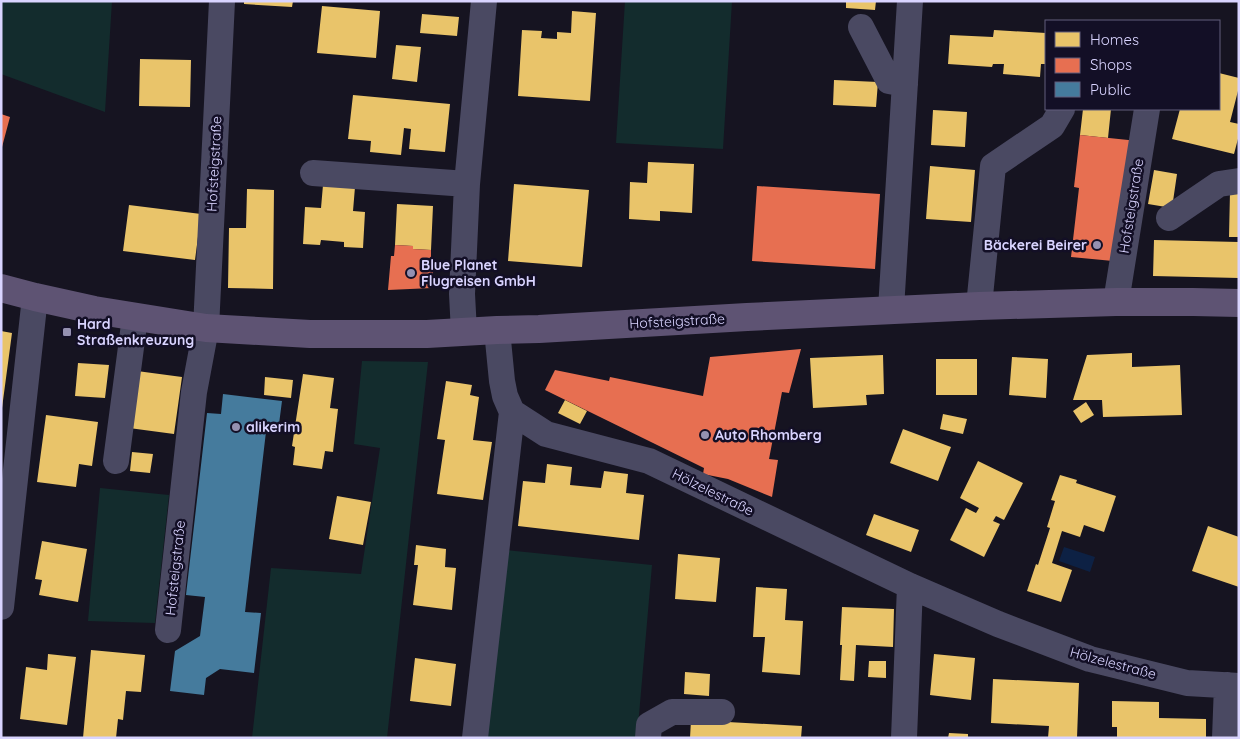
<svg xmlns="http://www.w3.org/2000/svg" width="1240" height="739" viewBox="0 0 1240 739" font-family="Quicksand,sans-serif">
	<rect width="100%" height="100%" fill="#161421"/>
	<path fill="#132c2d" d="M1,1H112L105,112L1,74Z
		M625,1H732L723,149L616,143Z
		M362,361L428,362L387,738H252L271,568L361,574L380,448L354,444Z
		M100,488L169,495L155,623L88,621Z
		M506,550L652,565L637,738H484Z"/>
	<path fill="#0d2144" d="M1064,547L1095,557L1090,572L1059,561Z"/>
	<path fill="#e9c46a" d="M244,1H293L292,7L244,4Z
		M846,1H876L875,10L846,8Z
		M322,6L380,11L376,58L317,53Z
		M572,11L596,13L590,101L518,96L522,30L542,31L541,38L557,39V32L571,33Z
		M422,14L459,17L457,36L420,33Z
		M994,30L1046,33V64H1041L1040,77L1003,74L1004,64H993L992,67L948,64L950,35L993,37Z
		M396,45L421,47L417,82L392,79Z
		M140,59L191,60L190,107L139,106Z
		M1219,73L1239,78V87L1230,122L1239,124V135L1234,154L1172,139L1180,109H1219Z
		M834,80L878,82L876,107L833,105Z
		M353,95L450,104L445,152L409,149L411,129L404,128L401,155L370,152L371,141L348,139Z
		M1083,109H1111L1108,138L1080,135Z
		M933,110L967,112L965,147L931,145Z
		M648,162L694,164L692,213L660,211V221L629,219L630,182L647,183Z
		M930,166L975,170L971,222L926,219Z
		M1154,170L1177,174L1172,208L1148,204Z
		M514,184L589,190L582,267L508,261Z
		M323,185L355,187L353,211L365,212L363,248L344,247V242L321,240L320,245L303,244L305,207L321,208Z
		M247,189L274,190L273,289L228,288L229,228H246Z
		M1230,192L1239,193V237H1229Z
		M397,204L433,206L431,250L413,249V246L395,245Z
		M129,205L201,214L195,260L123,251Z
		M1154,240L1239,242V278L1153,276Z
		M1,331L12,333L2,408H1Z
		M1132,353V367L1180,365L1182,415L1103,417L1102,400H1073L1087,355Z
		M883,355L884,394L866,395L867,405L813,408L810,358Z
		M1012,357L1048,359L1046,398L1009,395Z
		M936,359H977V395H936Z
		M78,363L109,365L105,398L75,396Z
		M137,371L182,377L174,434L129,428Z
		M303,374L334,378L330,408L338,409L333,452L325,451L322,469L293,465L295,447L292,446Z
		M265,377L293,380L291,398L264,395Z
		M446,381L472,385L470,395L479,397L473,440L492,442L483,500L437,494L445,440L437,439Z
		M565,400L587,411L580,424L558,413Z
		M1086,402L1094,415L1081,423L1073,411Z
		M943,414L967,419L963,434L940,429Z
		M46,415L98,422L92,466L79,464L76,487L37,482Z
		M903,429L951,447L938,481L890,463Z
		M132,452L153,454L150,473L130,471Z
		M978,461L1023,483L1004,520L996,516L993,521L1000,524L984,557L950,540L966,508L976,513L979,508L960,498Z
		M547,464L572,467L570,485L601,488L604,471L628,474L626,493L644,495L639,540L518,526L523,481L545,483Z
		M1060,475L1077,480L1076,483L1116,496L1104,532L1084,525L1080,537L1062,531L1052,563L1072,570L1061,602L1027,591L1036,564L1038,565L1050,528L1047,527L1055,501L1051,500Z
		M337,496L371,502L363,545L329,539Z
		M874,514L919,530L911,552L866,535Z
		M1208,526L1239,537V587L1192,571Z
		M42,541L87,549L78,602L39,595L42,580L35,579Z
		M416,545L446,549L445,567L456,568L452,610L413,605L418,565H414Z
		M678,554L720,558L716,602L675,599Z
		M756,587L787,589L785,620L803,621L800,675L762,672L765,637H753Z
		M842,607L894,609L893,647L856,645L854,681L840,680L842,645H840Z
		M91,650L145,655L141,692L126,691L123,720L118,719L116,738H83Z
		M48,654L76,657L67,725L20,719L26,667L47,670Z
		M934,654L975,658L971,700L930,695Z
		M415,658L456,664L451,706L410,701Z
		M869,661H886V678L868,677Z
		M685,672L710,674L709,696L684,694Z
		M993,679L1079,683L1077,738H1048L1049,726L991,723Z
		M1112,701L1159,702V718L1206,719V738H1117V727H1112Z
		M691,720L802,726L801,738H690Z
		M949,733L968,734V738H948Z"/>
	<path fill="#e76f51" d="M1,114L10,117L2,147H1Z
		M1080,135L1138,141L1113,261L1071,257L1079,188L1074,187Z
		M757,186L880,194L875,269L752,261Z
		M395,245L413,246V249L431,250V258H434L432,288L388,290L391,256H394Z
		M801,349L789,393L782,392L769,459L778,460L772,497L728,479L703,474L704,468L545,390L555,370L609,381L610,377L703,396L710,357Z"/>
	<path fill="#457b9d" d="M223,394L282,401L279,424L267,423L245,612L261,613L254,673L220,669L206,678L204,695L170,691L175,651L200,636L205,597L186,595L207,413L221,414Z"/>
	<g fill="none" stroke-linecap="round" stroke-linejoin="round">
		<path stroke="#4a4962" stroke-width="26" d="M861,27L889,81L905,84
			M313,173L467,184
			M1169,218L1219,184L1239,181
			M1116,302L1147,109
			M979,306L993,166L1052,126L1062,109
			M891,309L910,1
			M497,330L502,381L505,396L512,412L546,434L649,461L910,586L998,624L1090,659L1187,683L1239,686
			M464,332L462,294L467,184L484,1
			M116,461L135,317
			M1,607L35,297
			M168,630L194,392L206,328L222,1
			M475,738L512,412
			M648,738L649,725L672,712H722
			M904,738L910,586
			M1225,738L1227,685"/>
		<path stroke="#5e5373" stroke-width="28" d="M1,288L35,297L94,310L206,328L310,334H427L497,330L539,329L747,317L979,306L1116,302H1193L1239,303"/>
	</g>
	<g fill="#9591b1" stroke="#130f26" stroke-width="2">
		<circle cx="1097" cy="245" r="5"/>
		<circle cx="411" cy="273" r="5"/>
		<rect x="62" y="327" width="10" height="10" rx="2.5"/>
		<circle cx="236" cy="427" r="5"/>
		<circle cx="705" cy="435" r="5"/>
	</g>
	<g text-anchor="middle" stroke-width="5" stroke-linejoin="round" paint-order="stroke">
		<g font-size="14" fill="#d9d4ff" stroke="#130f26">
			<text transform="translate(214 164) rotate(-87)" y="5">Hofsteigstraße</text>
			<text transform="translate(1131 206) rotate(-81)" y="5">Hofsteigstraße</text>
			<text transform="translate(677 321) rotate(-3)" y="5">Hofsteigstraße</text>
			<text transform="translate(713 492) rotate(26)" y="5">Hölzelestraße</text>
			<text transform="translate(175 568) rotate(-84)" y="5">Hofsteigstraße</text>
			<text transform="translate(1113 663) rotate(15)" y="5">Hölzelestraße</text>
		</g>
		<g font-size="14" font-weight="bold" fill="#d9d4ff" stroke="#130f26" text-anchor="start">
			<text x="1087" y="250" text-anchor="end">Bäckerei Beirer</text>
			<text x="421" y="270">Blue Planet<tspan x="421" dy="16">Flugreisen GmbH</tspan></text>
			<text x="77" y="329">Hard<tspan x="77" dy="16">Straßenkreuzung</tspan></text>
			<text x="246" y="432">alikerim</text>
			<text x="715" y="440">Auto Rhomberg</text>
		</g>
	</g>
	<rect width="1240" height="739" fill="none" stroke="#d9d4ff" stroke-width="5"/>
	<rect x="1045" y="20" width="175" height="90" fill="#130f26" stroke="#625e7d"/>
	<rect x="1055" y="32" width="25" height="15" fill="#e9c46a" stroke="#625e7d"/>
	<text x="1090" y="45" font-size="15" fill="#d9d4ff">Homes</text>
	<rect x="1055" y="58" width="25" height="15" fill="#e76f51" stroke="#625e7d"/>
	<text x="1090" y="70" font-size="15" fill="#d9d4ff">Shops</text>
	<rect x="1055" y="82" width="25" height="15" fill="#457b9d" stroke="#625e7d"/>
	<text x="1090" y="95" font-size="15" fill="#d9d4ff">Public</text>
</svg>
